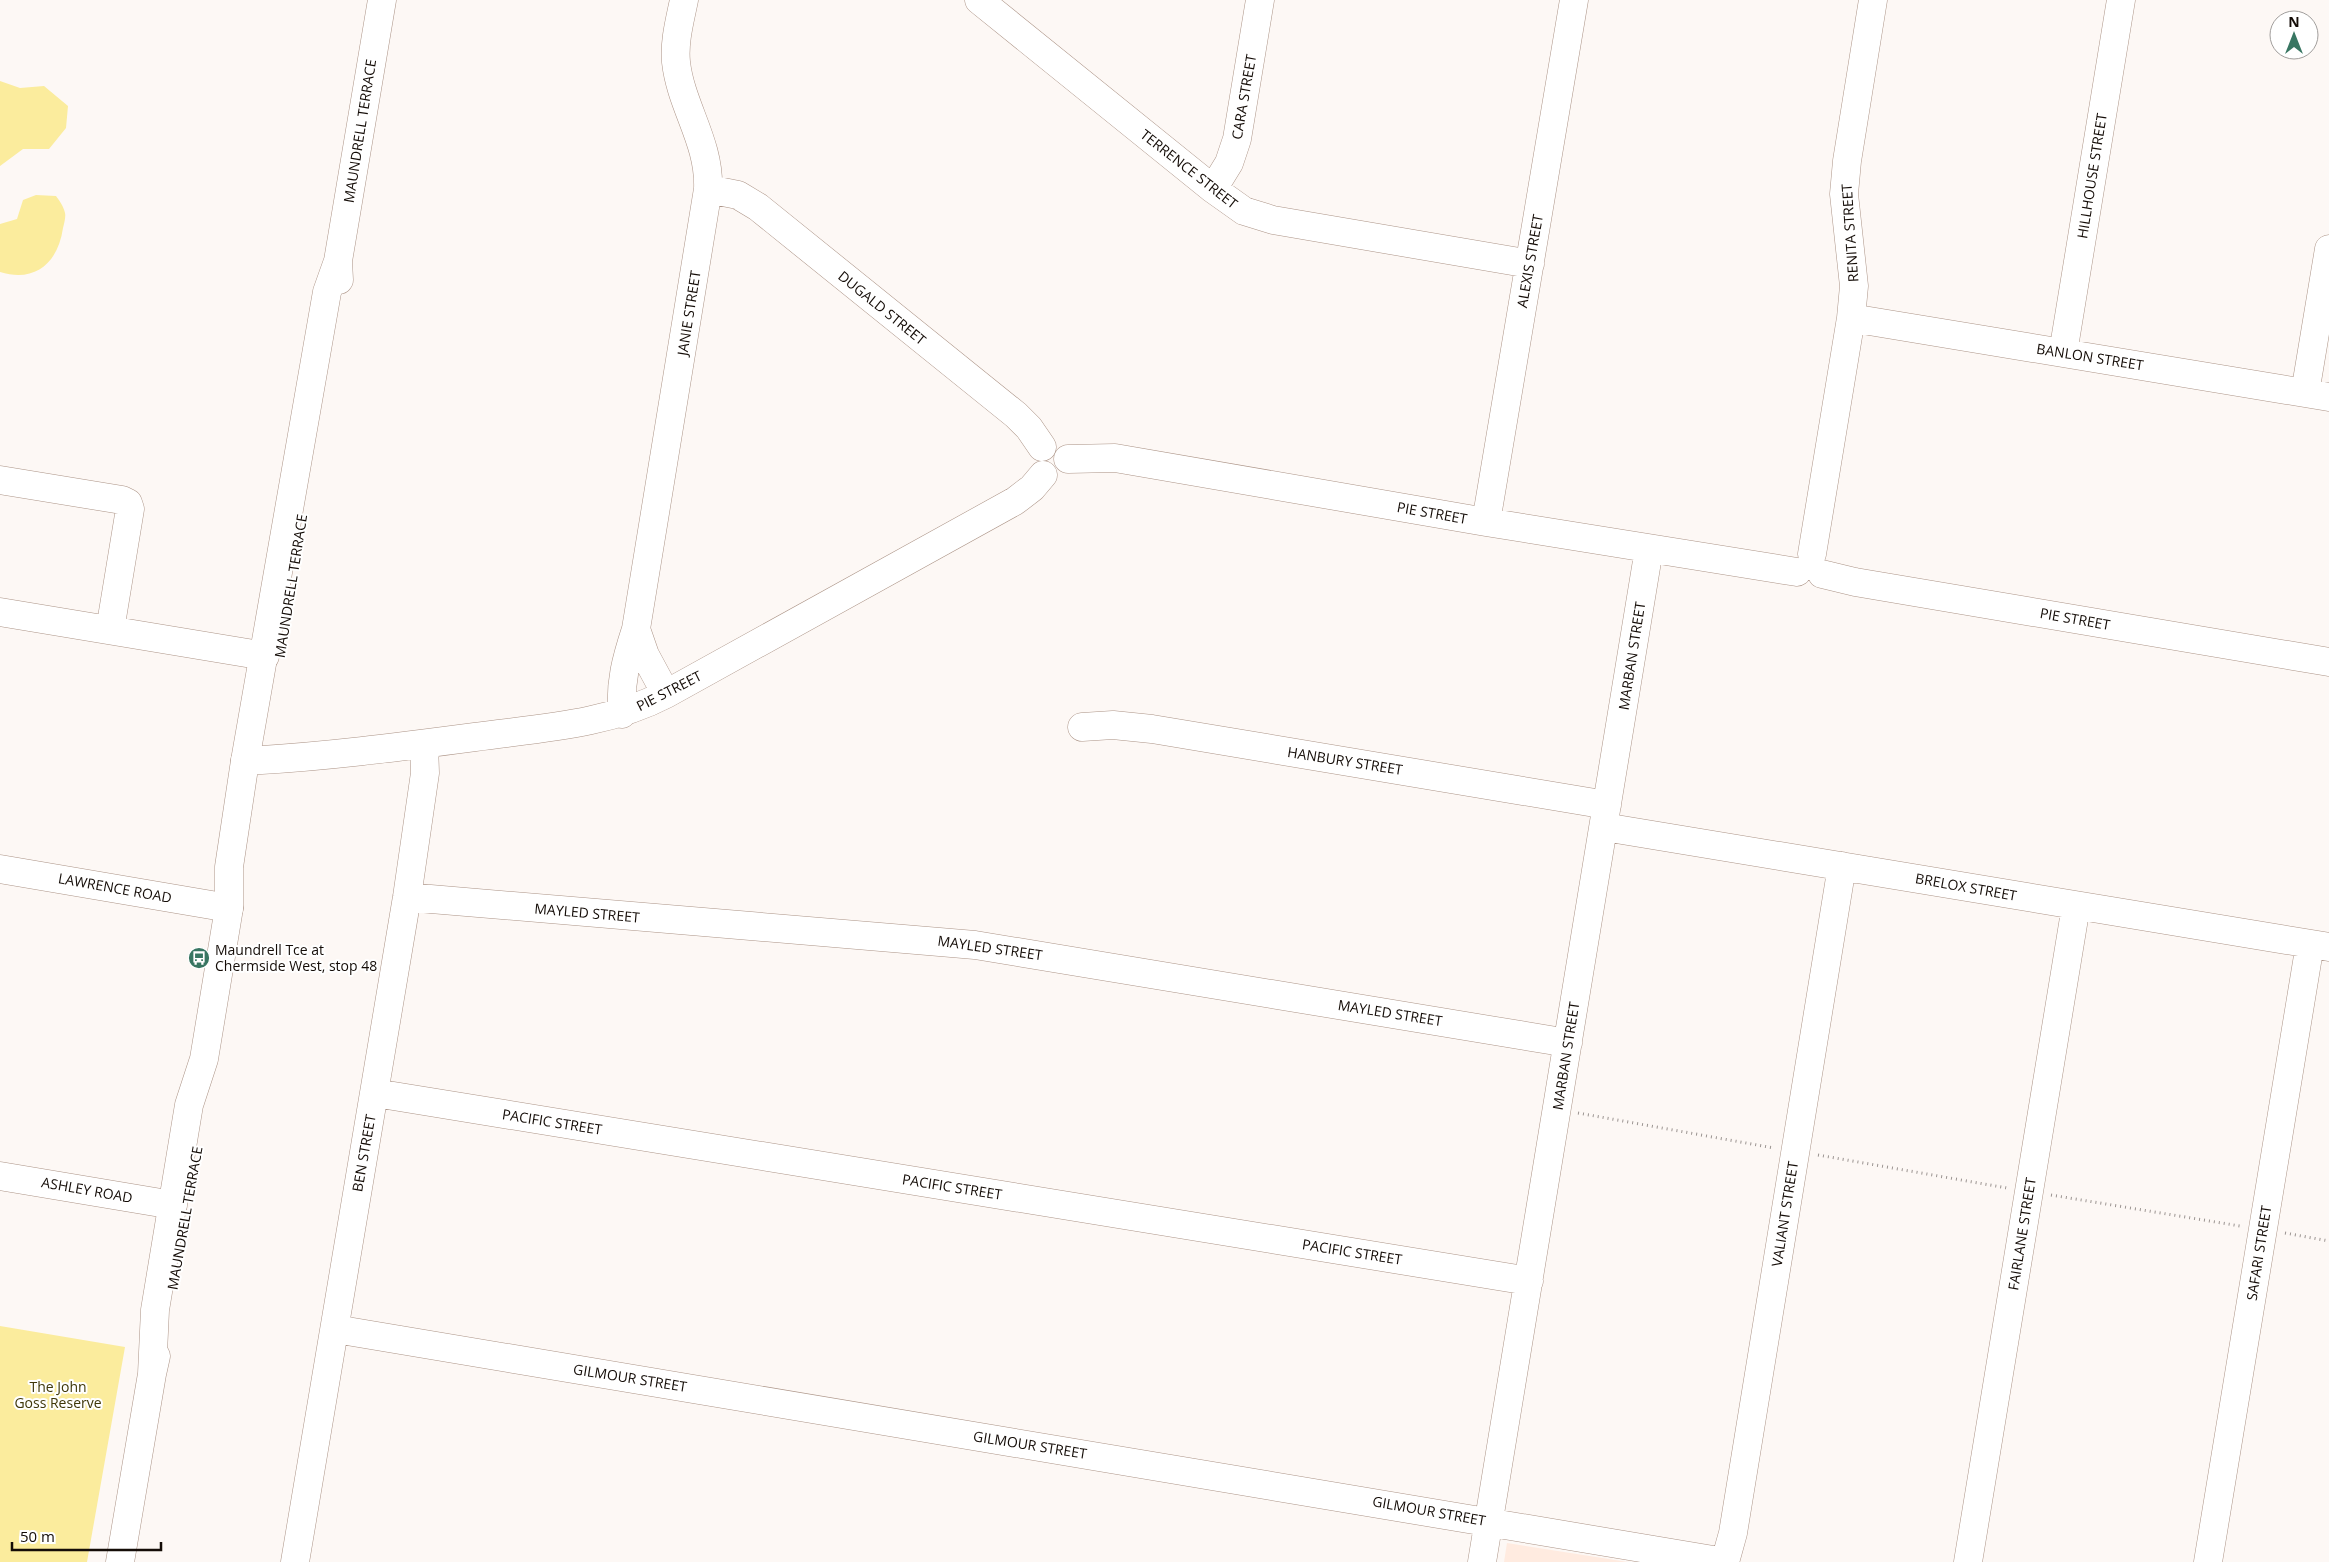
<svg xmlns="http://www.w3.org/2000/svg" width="2329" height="1562" viewBox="0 0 2329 1562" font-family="'Open Sans',sans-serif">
	<rect width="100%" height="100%" fill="#fdf8f5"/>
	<path fill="#ffebe0" d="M1507,1543L1628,1562H1504Z"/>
	<path fill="#fbec9d" d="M0,81L20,88L44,86L68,106L66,128L49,149H23L0,166Z
		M36,195L56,196C59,200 64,207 65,213C66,217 64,224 63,228C58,263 35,283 0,272V224L17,219L23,200Z
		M0,1326L125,1347L87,1562H0Z"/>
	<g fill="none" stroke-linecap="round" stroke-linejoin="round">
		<g stroke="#ac9487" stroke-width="29">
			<path id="minor" d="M979,0L1213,189L1244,211L1273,220L1530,264
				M708,189L738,195L758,207L1016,415L1029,428L1042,447
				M1213,189L1229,163L1237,139L1260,0
				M1851,318L2329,397
				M2063,353L2121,0
				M2305,393L2329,249
				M1068,459L1115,458L1486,522L1797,572
				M0,480L122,500L128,503L130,509L110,630
				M1486,522L1574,0
				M1812,554L1851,318L1854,286L1844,194L1847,161L1873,0
				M1822,574L1855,582L2329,662
				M0,612L265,656
				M636,629L645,655L666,694
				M622,714C620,681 626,660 636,629L708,189C710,142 681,107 676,62C674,41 680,20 684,0
				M1082,727L1113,725L1152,729L1607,805
				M245,761C323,757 399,747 475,737C540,728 607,725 666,694L1015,501L1032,488L1043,475
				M1604,827L2329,947
				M0,869L229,908
				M407,897L975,945L1568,1043
				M375,1093L1529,1281
				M0,1176L173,1205
				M335,1329L1725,1562
				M295,1562L407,897L425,773L424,744
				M1482,1562L1649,549
				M1725,1562L1733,1533L1842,866
				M1968,1562L2076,906
				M2208,1562L2310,944"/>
		</g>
		<g stroke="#ac9487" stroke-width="29">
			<path id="major" d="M339,280L338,261L382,0
				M152,1374L155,1310L189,1105L204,1059L229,908V867L245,761L327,292L338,261
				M120,1562L152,1374L156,1356"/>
		</g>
		<path stroke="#9a9390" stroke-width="3" stroke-dasharray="1 4" stroke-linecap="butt" d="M1578,1113L1774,1148
			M1818,1155L2007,1188
			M2051,1195L2240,1226
			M2285,1233L2329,1241"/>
		<use href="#minor" stroke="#fff" stroke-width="28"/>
		<use href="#major" stroke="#fff" stroke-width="28"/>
	</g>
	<defs>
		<g id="bus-disc" transform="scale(1.125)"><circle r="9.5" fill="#387662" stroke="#fff"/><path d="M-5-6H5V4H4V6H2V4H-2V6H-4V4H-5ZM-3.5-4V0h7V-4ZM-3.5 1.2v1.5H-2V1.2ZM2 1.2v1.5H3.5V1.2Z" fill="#fff"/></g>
	</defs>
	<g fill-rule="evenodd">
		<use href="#bus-disc" x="199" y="958"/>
	</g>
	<g text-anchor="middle" stroke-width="4" stroke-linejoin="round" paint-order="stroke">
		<g font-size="14" fill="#140c07" stroke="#fff">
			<text transform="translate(1244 97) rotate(-80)" y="5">CARA STREET</text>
			<text transform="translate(360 131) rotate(-81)" y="5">MAUNDRELL TERRACE</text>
			<text transform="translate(1189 169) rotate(38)" y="5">TERRENCE STREET</text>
			<text transform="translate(2092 176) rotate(-81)" y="5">HILLHOUSE STREET</text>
			<text transform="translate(1850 233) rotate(-94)" y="5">RENITA STREET</text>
			<text transform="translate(1530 261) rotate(-80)" y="5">ALEXIS STREET</text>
			<text transform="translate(882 308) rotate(39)" y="5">DUGALD STREET</text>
			<text transform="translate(689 313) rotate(-81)" y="5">JANIE STREET</text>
			<text transform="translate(2090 357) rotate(9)" y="5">BANLON STREET</text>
			<text transform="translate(1432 513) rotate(10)" y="5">PIE STREET</text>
			<text transform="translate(291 586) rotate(-81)" y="5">MAUNDRELL TERRACE</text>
			<text transform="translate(2075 619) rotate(10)" y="5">PIE STREET</text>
			<text transform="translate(1632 656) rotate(-81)" y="5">MARBAN STREET</text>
			<text transform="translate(669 691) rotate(-27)" y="5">PIE STREET</text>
			<text transform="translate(1345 761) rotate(9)" y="5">HANBURY STREET</text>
			<text transform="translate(1966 887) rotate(10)" y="5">BRELOX STREET</text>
			<text transform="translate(115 888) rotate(10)" y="5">LAWRENCE ROAD</text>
			<text transform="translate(587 913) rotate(5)" y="5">MAYLED STREET</text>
			<text transform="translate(990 948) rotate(8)" y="5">MAYLED STREET</text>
			<text transform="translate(1390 1013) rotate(9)" y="5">MAYLED STREET</text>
			<text transform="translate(1566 1056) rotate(-81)" y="5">MARBAN STREET</text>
			<text transform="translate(552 1122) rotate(9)" y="5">PACIFIC STREET</text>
			<text transform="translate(364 1153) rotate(-80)" y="5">BEN STREET</text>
			<text transform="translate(952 1187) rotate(9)" y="5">PACIFIC STREET</text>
			<text transform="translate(87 1190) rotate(10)" y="5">ASHLEY ROAD</text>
			<text transform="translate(1785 1214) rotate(-81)" y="5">VALIANT STREET</text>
			<text transform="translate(185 1218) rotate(-80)" y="5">MAUNDRELL TERRACE</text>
			<text transform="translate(2022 1234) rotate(-81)" y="5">FAIRLANE STREET</text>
			<text transform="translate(1352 1252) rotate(9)" y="5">PACIFIC STREET</text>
			<text transform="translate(2259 1253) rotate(-81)" y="5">SAFARI STREET</text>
			<text transform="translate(630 1378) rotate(9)" y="5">GILMOUR STREET</text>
			<text transform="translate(1030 1445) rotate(9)" y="5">GILMOUR STREET</text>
			<text transform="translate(1429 1511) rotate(10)" y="5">GILMOUR STREET</text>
		</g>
		<g font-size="14" fill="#140c07" stroke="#fff" text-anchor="start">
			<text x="215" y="955">Maundrell Tce at<tspan x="215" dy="16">Chermside West, stop 48</tspan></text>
		</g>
		<g font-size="14" fill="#3f3709" stroke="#fff">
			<text x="58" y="1392">The John<tspan x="58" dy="16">Goss Reserve</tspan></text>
		</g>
	</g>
	<g transform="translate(2294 35)"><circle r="24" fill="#ffffff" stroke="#a19e9c"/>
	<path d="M0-4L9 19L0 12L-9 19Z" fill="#387662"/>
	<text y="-8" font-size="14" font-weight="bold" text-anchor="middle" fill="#140c07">N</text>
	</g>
	<path d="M12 1542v8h149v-8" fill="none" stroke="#140c07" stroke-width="2.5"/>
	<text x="20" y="1542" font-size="15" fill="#140c07" stroke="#ffffff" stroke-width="4" paint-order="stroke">50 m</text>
</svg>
